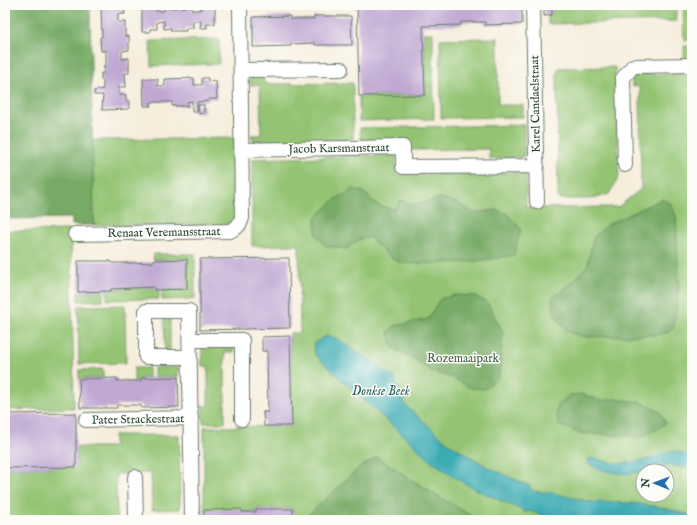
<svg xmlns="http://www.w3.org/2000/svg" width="697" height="525" viewBox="0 0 697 525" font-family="'IM FELL English',serif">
	<rect width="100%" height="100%" fill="#fdfcf7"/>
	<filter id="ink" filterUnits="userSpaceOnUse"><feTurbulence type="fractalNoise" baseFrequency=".025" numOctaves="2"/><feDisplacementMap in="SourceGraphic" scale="8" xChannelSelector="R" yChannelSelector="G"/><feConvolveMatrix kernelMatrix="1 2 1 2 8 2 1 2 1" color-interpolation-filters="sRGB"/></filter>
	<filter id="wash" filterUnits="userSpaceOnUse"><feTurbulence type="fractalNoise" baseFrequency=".012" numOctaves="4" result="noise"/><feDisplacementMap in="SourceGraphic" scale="16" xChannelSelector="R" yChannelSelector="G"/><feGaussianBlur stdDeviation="0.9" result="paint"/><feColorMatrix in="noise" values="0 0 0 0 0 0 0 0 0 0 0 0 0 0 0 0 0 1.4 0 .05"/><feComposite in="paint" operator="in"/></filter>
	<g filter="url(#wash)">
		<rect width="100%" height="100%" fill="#f6eddb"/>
		<path fill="#94c473" stroke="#5a8054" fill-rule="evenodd" d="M552,5H676V21L548,24V15H552Z
			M683,5H692V40H684Z
			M424,33H433L434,119L359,121V96L425,95Z
			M498,38V105H523V117L441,118L440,39Z
			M219,39V64L151,66L150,41Z
			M684,46H692V60H684Z
			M615,67L619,177L609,194L600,197L588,199H558L557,72L559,68Z
			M640,74H692V520H293V509H256V512L204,510V427L292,426L290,336V333H300L299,245L252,246V159L396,155V175L526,172V208L618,207L641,189L640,87L632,86C631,80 633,75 640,74ZM643,471H667V495H643Z
			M264,75V84L353,83V139L258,142L253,140L251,135H261L260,85H250L251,77Z
			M524,125V157L489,159V149L410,150V140H361L360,128Z
			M235,138V217L231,222L222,225H94L92,140Z
			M71,230L74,408L5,410V231Z
			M154,254H195V299L162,300V290L187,289V260H153Z
			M154,287V290H159V299L107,300V291H111V289Z
			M103,291V300L78,301V292Z
			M125,305L126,363L79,364L78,306Z
			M164,317H170V352H165Z
			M202,347H234V352H225V423H203L202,406H208V366H202Z
			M178,367V377L154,378V368Z
			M134,368H149V378H141V381H134Z
			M103,369V378L79,379V370Z
			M114,435H179L180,509L152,510L151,473L116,474L117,520H5V468L76,467V447H114Z"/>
		<path fill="#77aa65" stroke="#4b744c" d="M11,5H90L94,225H72V218L5,219V7Z
			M353,189L364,192L376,204L393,210L401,200L414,205L440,198L457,203L475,213L495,210L506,213L521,229L514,255C487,261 461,263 434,263C424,263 411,265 400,262C389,259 378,245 369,238L360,239L346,249L326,246L316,234V217L334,200Z
			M662,199L671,204L676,216L679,288L673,329L667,333L653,335L586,337L568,332L554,313L552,299L577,278L588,264L593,238L607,225Z
			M455,295L474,296L487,302L503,332L499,377L485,389L471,388L453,378L433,372L413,358L393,348L388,332L394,326L428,319L440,299Z
			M581,394L603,401L615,399L641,402L660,412L666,423L657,429L641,437L579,433L559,425L556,414L558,405L570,395Z
			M377,457L423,487L478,520H303L359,468Z"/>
		<path fill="#3aabb4" stroke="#2c7474" d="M327,336L335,338L366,357L394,378L406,406L447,442L487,467L530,486L532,491L553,493L591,502L632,503L660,507L690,515L692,516V520H568L541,515L529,511L526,512L475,489L457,479L430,460L316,356L314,350V343Z
			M671,451C680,452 693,453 691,464L686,468C677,466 669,465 661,466C652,467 647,470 640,472C626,476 599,472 588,463L589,459C598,457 604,462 613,463C634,465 652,458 671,451Z
			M344,515L367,520H336L339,516Z"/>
		<g id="blocks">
			<path fill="#c0a8d3" d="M104,5H121V8L124,7L125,14H118V22H125V36H129V50L122,51V59L129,58V73H125L126,87H119V95H126V101H129V109L102,110L103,95H94V91L103,89V80H101V73H104V65H106V50L101,51L100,37H102L101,8H104Z
				M150,5H156V11H164V5H171V8L186,7V5H192V10H201V5H207V7H215V24H207V28H200L201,21H193V28H186V31H171V28L164,29V21L157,22V29H150V32H142V8H150Z
				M357,5H522V24L485,25V22H461V25L423,26L425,95L359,96Z
				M544,5H552V15L544,16Z
				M290,16V19H314V16H351L352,45H315V43L291,44V46L253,47V17Z
				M194,78V85H202V78H208V82L216,81L217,99H209V101L197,102V112H192V101L187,102L188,106H172V102H151V106H144L143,79H158L157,86H165V79Z
				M198,105H204V113L199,114Z
				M289,258L290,328L200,330V259Z
				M187,259V289L154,290V287L111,289V291L78,292V261H111V263H132L153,262V260Z
				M290,336L292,426H264L263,412H268L267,351H262V337Z
				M178,377L179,407L141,408V405H117V408H80L79,379L117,378V381H141V378Z
				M76,413V467L5,468V414Z
				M242,509V512H256V509H293V520H204V510Z"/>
		</g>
	</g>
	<g filter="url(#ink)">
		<use href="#blocks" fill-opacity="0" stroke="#6a7b6e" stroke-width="1"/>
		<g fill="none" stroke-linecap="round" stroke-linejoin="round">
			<g stroke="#6a7b6e" stroke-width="16">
				<path id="minor" d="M533,5L537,202
					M241,70L341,69
					M242,150L403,147V167L537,166
					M625,165L623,78L633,66L692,65
					M75,234L230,231C237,228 240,225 242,218L240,5
					M190,340H242V419
					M190,357H146V311H189C190,381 191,450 192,520
					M86,420L191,418
					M135,477L136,520"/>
			</g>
			<use href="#minor" stroke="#fff" stroke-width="14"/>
		</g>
	</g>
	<g text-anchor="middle" stroke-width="3" stroke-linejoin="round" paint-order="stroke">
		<g font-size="12" fill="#1f3d34" stroke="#fdfcf7">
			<text transform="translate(535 104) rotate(-91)" y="4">Karel Candaelstraat</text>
			<text transform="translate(339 148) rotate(-1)" y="4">Jacob Karsmanstraat</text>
			<text transform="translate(164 232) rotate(-1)" y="4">Renaat Veremansstraat</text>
			<text transform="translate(138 419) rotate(-1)" y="4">Pater Strackestraat</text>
		</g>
		<g font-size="12" fill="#3c5f44" stroke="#fdfcf7">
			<text x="463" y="362">Rozemaaipark</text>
		</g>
		<g font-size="13" font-style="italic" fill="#286461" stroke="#fdfcf7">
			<text x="381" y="395">Donkse Beek</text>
		</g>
	</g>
	<rect width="697" height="525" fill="none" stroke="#fdfcf7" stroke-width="20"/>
	<g transform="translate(655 483) rotate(271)"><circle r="19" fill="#fdfcf7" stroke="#a4b0a9"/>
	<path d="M0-3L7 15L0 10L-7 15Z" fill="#1f6fb2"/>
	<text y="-6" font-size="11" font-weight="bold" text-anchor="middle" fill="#1f3d34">N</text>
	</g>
</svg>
